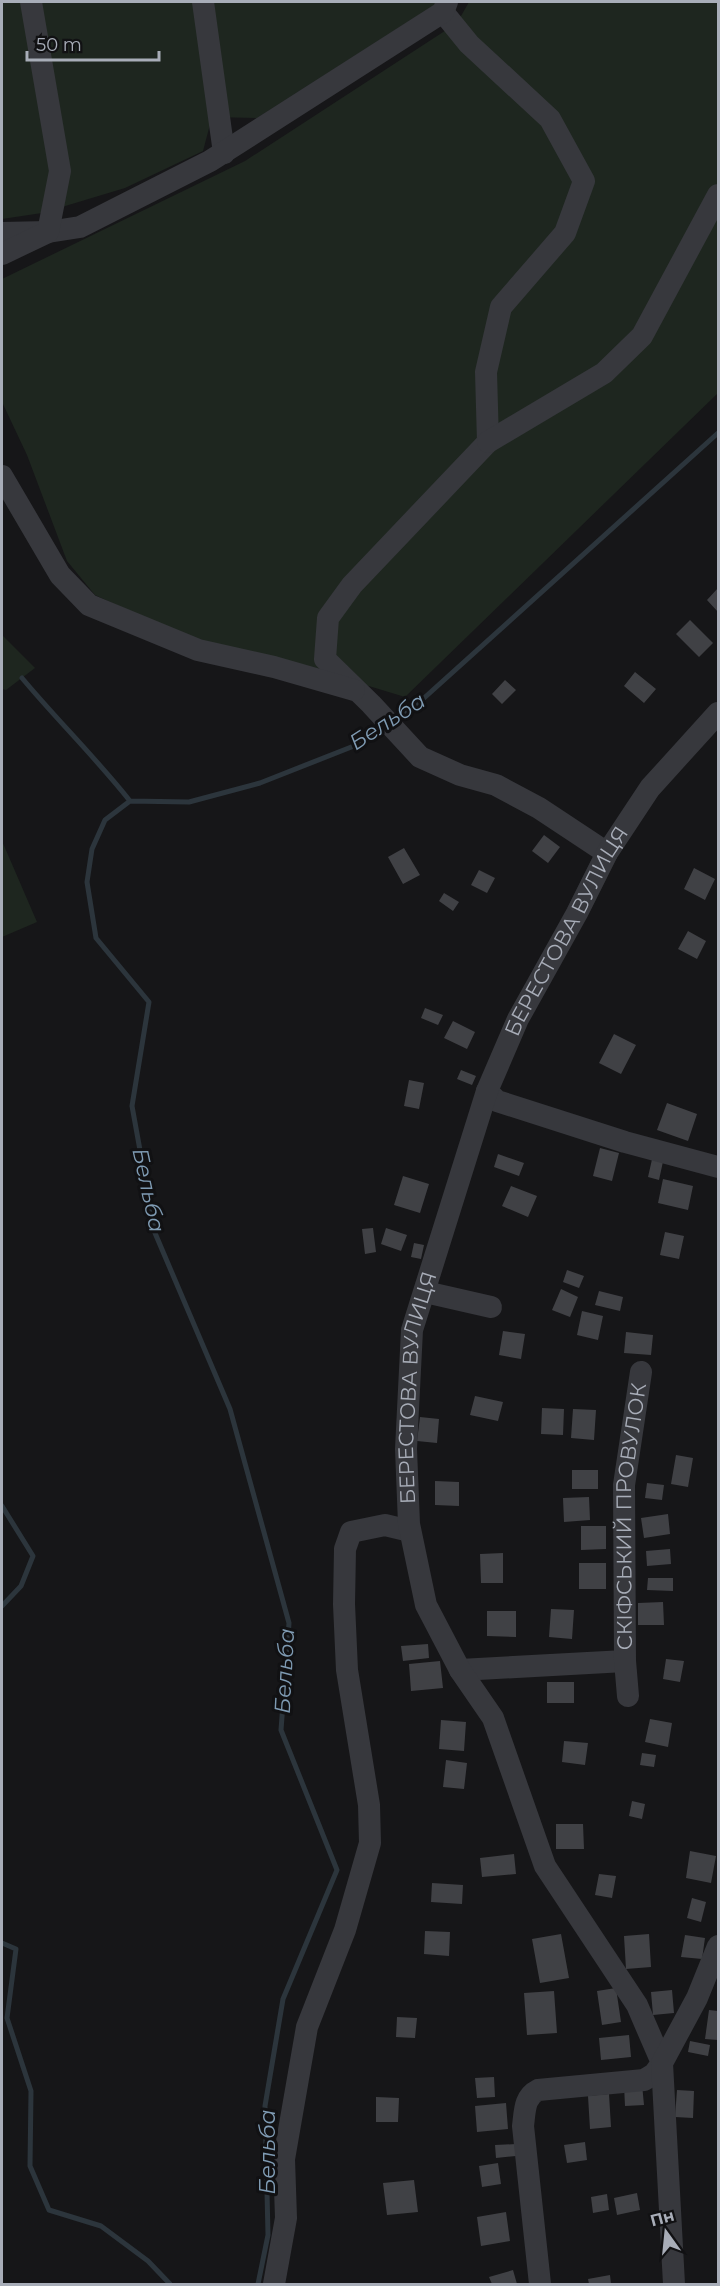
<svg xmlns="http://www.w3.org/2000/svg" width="720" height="2286" viewBox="0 0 720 2286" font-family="Montserrat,sans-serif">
	<rect width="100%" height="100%" fill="#161618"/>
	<path fill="#1e261f" d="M2,2H439L257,118L212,117L203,151L125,188L42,213L2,219Z
		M469,2H718V393L405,697L280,659L199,643L95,595L67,561L27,455L2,402V279L245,161L457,23Z
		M2,635L35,668L6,690L2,689Z
		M2,841L37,922L2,937Z"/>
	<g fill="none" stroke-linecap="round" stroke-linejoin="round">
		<path stroke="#2c353c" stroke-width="5" d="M22,678C57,720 96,758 130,801
			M394,721L413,708L718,433
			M2,1506L33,1556L21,1586L2,1606
			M2,1943L16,1949L7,2018L31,2091L30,2166L49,2210L101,2226L148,2261L170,2284
			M258,2284L268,2235L265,2106L283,1999L337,1870L281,1730L289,1623L230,1409L155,1233L132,1106L149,1002L96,938L87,882L92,849L105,820L130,801L189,802L260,783L364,742L384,728"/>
	</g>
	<path fill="#404145" d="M718,588V612L707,600Z
		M690,620L713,643L699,657L676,634Z
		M635,672L656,689L644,703L624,686Z
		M505,680L516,690L502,704L492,694Z
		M544,835L560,847L548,863L532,851Z
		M404,848L420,875L403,884L388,857Z
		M694,868L715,879L705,900L684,889Z
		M479,870L495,878L487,893L471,885Z
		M444,893L459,902L453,911L439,901Z
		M688,931L706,941L697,959L678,949Z
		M425,1008L443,1015L438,1025L421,1018Z
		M453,1021L475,1032L467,1049L444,1038Z
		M614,1034L636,1045L621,1074L599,1063Z
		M461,1070L476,1076L472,1085L457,1079Z
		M409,1080L424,1083L419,1109L404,1106Z
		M667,1103L697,1114L688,1141L657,1130Z
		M600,1148L619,1153L612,1181L593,1176Z
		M498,1154L524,1163L519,1176L494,1167Z
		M653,1155L664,1157L659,1180L648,1177Z
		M403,1176L429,1184L420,1213L394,1205Z
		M663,1179L693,1186L688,1210L658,1203Z
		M511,1186L537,1196L528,1217L502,1206Z
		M373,1228L376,1252L365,1254L362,1229Z
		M386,1228L407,1235L401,1251L381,1244Z
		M665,1232L684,1236L679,1259L660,1255Z
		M414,1243L424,1245L421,1259L411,1257Z
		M567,1270L584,1276L579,1288L563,1282Z
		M561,1289L578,1297L570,1317L552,1310Z
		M599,1291L623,1297L620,1311L595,1305Z
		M582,1311L603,1316L598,1340L577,1335Z
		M503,1331L525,1334L521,1359L499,1355Z
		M626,1332L653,1335L651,1355L624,1353Z
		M475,1396L503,1402L498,1421L470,1415Z
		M542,1408L564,1409L563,1435L541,1434Z
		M573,1409L596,1410L594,1440L571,1438Z
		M420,1417L439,1419L437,1443L417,1441Z
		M676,1455L693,1458L688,1487L671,1484Z
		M572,1470H598V1489H572Z
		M435,1481L459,1482V1506L435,1505Z
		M647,1483L664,1485L662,1500L645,1498Z
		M589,1497L590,1520L564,1522L563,1498Z
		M668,1514L670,1534L644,1538L641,1518Z
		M581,1526H606V1549L581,1550Z
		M670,1549L671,1564L647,1566L646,1551Z
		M503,1553V1583H481L480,1554Z
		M579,1563H606V1589H579Z
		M648,1578H673V1591L647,1590Z
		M663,1602L664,1625H638V1603Z
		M551,1609L574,1610L572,1639L549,1637Z
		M487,1611H516V1637L487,1636Z
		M428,1644L429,1658L403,1661L401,1646Z
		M666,1659L684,1661L680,1682L663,1679Z
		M440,1661L443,1688L411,1691L409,1664Z
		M547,1682H574V1703H547Z
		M650,1719L672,1723L668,1747L645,1742Z
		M441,1720L466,1722L464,1751L439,1749Z
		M564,1741L588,1743L585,1765L562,1762Z
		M642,1753L656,1755L654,1767L640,1765Z
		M446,1760L467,1763L464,1789L443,1787Z
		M632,1801L645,1804L642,1819L629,1816Z
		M556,1824H583L584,1849H556Z
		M690,1851L716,1856L711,1883L686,1878Z
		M514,1854L516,1874L482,1877L480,1858Z
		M599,1874L616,1876L612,1898L595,1895Z
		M432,1883L463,1885L462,1904L431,1902Z
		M692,1898L706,1902L701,1922L687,1918Z
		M425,1931L450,1932L449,1956L424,1954Z
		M561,1934L569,1978L540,1983L532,1939Z
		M649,1934L651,1967L626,1969L624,1936Z
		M685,1935L705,1938L702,1959L681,1957Z
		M616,1988L621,2022L602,2025L597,1991Z
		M672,1990L674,2013L653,2015L651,1992Z
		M554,1991L557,2033L527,2035L524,1993Z
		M709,2010L718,2011V2040L705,2039Z
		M397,2017L417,2018L415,2038L396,2037Z
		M629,2035L631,2057L601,2060L599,2038Z
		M690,2041L710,2045L708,2056L688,2052Z
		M494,2077L495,2097L477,2098L475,2078Z
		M642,2084L644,2105L625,2106L624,2085Z
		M677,2090L694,2091L693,2118L675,2117Z
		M609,2094L611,2127L590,2129L588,2096Z
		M376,2097L399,2098L398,2122H376Z
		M506,2103L508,2129L477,2132L475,2106Z
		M585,2142L587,2160L567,2163L564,2145Z
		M516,2144V2156L496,2158L495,2145Z
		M498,2163L501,2184L482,2187L479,2166Z
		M414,2180L418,2212L387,2215L383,2183Z
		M637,2193L640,2210L617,2215L614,2198Z
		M607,2194L609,2210L593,2213L591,2197Z
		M506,2212L510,2241L481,2246L477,2217Z
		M513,2270L517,2284H492L489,2277Z
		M610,2275L611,2284H589L588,2279Z"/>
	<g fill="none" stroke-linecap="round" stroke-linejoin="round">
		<g stroke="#37383d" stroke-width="22">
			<path d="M203,2L224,153"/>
			<path d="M443,12L469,44L550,119L584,181L565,233L501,307L486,372L488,442L352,585L328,618L325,659L371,704L420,757L460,775L496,785L539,808L607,853"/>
			<path d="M2,233L48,232L80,227L210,161L443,12L447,2"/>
			<path d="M2,254L48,232L60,171L31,2"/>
			<path d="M488,442L604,373L642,336L718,195"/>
			<path d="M2,476L60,575L89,605L198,650L274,667L354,690"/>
			<path d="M487,1091L497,1101L625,1142L718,1167"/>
			<path d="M426,1288L434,1294L491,1307"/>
			<path d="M460,1670L625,1661"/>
			<path id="s1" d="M628,1696L625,1661L624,1485L641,1372"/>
			<path d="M274,2284L286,2218L284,2159L307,2027L345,1930L370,1843L369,1805L347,1670L344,1604L345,1549L351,1532L385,1525L410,1531"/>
			<path id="s2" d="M540,2284L523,2126C525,2111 524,2097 538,2090L644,2080L654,2074L662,2063L637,2005L545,1866L493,1718L460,1670L426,1605L409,1524L406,1449L412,1330L487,1091L518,1019L577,913L607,853L650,788L718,713"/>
			<path d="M674,2284L662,2063L697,1998L718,1946"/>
		</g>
	</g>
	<g text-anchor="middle" stroke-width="6" stroke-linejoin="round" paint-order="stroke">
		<g font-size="21" fill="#a8adb8" stroke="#111113">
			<text dy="7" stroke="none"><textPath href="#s2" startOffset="1556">БЕРЕСТОВА ВУЛИЦЯ</textPath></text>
			<text dy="7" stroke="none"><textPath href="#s2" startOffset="1070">БЕРЕСТОВА ВУЛИЦЯ</textPath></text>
			<text dy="7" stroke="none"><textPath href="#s1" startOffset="180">СКІФСЬКИЙ ПРОВУЛОК</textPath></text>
		</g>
		<g font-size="22" font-style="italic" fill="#7f9bb3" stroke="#111113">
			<text transform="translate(387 721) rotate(-33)" y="8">Бельба</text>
			<text transform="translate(149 1190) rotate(78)" y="8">Бельба</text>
			<text transform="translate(284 1671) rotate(-87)" y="8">Бельба</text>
			<text transform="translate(267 2152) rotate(-90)" y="8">Бельба</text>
		</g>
	</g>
	<rect width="720" height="2286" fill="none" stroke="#a8adb8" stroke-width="6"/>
	<g transform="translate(666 2232) rotate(345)" stroke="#111113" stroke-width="4.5" paint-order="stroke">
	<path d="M0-4.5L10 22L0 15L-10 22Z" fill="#a8adb8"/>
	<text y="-9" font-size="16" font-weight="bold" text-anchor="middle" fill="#a8adb8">Пн</text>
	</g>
	<path d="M27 51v9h132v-9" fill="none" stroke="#a8adb8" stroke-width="3"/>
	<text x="36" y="51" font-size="18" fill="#a8adb8" stroke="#111113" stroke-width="4.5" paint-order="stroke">50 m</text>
</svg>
